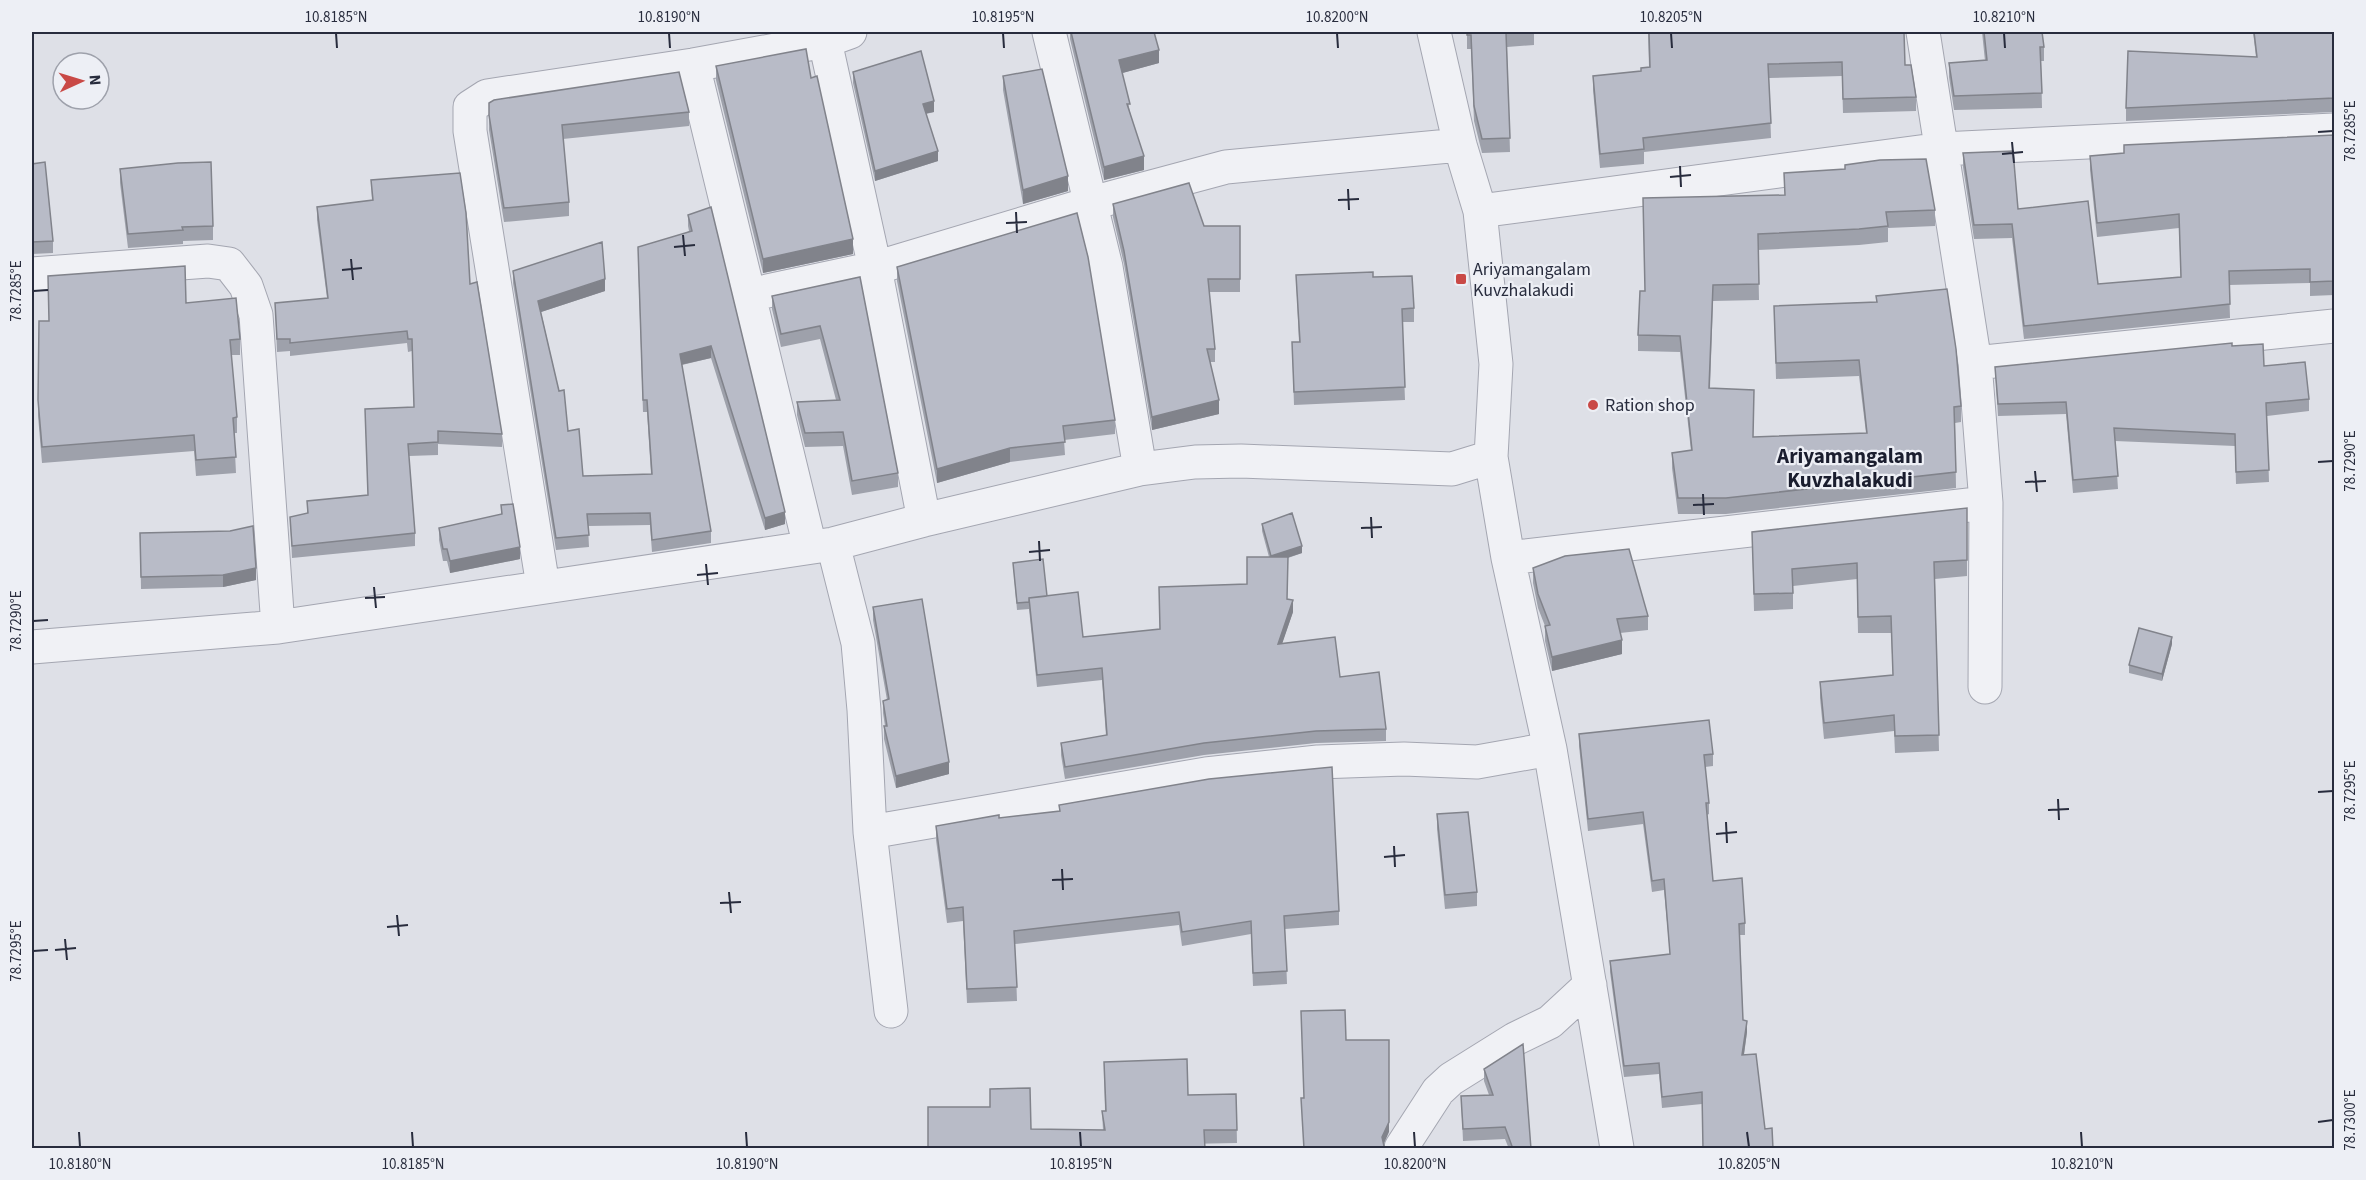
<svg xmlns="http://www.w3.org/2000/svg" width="2366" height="1180" viewBox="0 0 2366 1180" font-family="'Source Sans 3',sans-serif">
	<rect width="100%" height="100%" fill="#dee0e7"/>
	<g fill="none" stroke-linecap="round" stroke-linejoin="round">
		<g stroke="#a4a6b1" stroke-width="35">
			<path id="minor" d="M1049,32L1106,267L1140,469
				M1923,32L1975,363L1986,503L1985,687
				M825,41L875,268L924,520
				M693,65L810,547
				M1480,211L1942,149L2334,130
				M32,274L208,261L229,264L246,286L256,315L278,627
				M749,295L875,268L1092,203L1226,167L1460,145
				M1975,363L2334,326
				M1491,457L1508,558L1550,749L1617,1148
				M833,544L858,643L864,710L870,832L891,1011
				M1508,558L1986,503
				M543,586L470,131V107L487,96L693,65L825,41L850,32
				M32,647L278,627L833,544L924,520L1140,469L1195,462L1241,461L1452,469L1491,457L1496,364L1480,211L1460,145L1434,32
				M870,832L1206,774L1318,762L1404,759L1477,762L1550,749
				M1401,1148L1438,1091L1451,1079L1515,1039L1550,1022L1590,985"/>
		</g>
		<use href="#minor" stroke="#f0f1f5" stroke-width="33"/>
	</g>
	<path fill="#9ea1ab" d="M1070,32H1154L1159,63L1122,73L1130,112L1144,170L1104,180L1070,39Z
		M1467,32H1534V45L1507,47L1510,152L1482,153L1474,121L1471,49H1467Z
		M1648,32L1905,65L1916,97V111L1843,113L1842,76L1769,78L1771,138L1644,152V164L1600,168L1593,90V76L1641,71L1649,67Z
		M1982,32H2042L2044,47V61H2041L2042,108L1954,110L1949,77V63L1985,61Z
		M2253,32H2334V112L2126,121V108L2256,57Z
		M716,66L811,78L853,254L763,273L716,80Z
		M853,72L934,112L926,114L938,161L875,181L853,83Z
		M1003,76L1068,191L1023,204L1003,90Z
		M489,103L689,112V126L563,139L569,202V216L504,222L489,130Z
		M2334,135V295L2310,296V283L2229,285L2230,318L2024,339L2012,238L1974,239L1963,167V153L2018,209L2098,284L2181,277L2179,228L2097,237L2090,170V156Z
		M32,164L53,241V253L32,254Z
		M120,169L213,226V240L183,241V244L128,248L120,183Z
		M1784,173L1935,210V226L1888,228V242L1859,245L1758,250L1759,300L1713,301L1710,388L1753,437L1866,433L1859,376L1776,379L1774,306L1876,302V296L1961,406V422L1955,423L1956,488L1726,514H1678L1672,468V453L1691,451L1680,352L1638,351V335L1645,291L1785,195Z
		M371,180L470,284L502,434V447L438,444V455L409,456L415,533V546L292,558L290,517L307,514V501L368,495L365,409L414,407L412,351L408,352L407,343L290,356V351L277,352L275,303L327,298L317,220V207L372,201Z
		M1113,204L1204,226H1240V292H1209L1215,349V362H1210L1219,414L1152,430L1124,264L1113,217Z
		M688,215L785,524L765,530L711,358L682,365L711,531V543L652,552L650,525L588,526L589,547L556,550L513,283V271L605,291L541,312L568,431L583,476L651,474L647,412H643L638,259L689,231L688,226Z
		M897,267L1115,420V434L1064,440L1065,455L1010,462L937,483L897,281Z
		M1296,275L1373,277L1414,308V322H1402L1405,400L1294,405L1292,342H1299Z
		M860,277L898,473V487L852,495L843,446L805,447L797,415V402L836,400L820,339L781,347L772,309V296Z
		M186,303L240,339V355H231L237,417V433H234L236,473L196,476L194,451L42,463L38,416L39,321H49Z
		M2232,346L2264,366L2309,399V411L2267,416L2269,482L2236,484L2235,446L2115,441L2118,489L2073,493L2066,414L1998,416L1995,367Z
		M501,505L520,559L450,573L447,561H443L439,540V528L501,515Z
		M1967,508V576L1935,579L1939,751L1895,753L1894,731L1824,739L1820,698V682L1893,675L1891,633H1858L1857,579L1793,586V609L1754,611L1752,532Z
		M1262,524L1302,553L1288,558L1287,599L1293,612L1282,643L1340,677L1386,729V741L1316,743L1204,755L1065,779L1061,755V743L1106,736L1102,680L1037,687L1029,609L1017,610L1013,563L1047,596L1083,637L1160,630L1159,587L1247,584L1269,557L1262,531Z
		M140,533L256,580L223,587L141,589Z
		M1533,568L1648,616V630L1620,633L1622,654L1552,671L1545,641V626L1538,608L1533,583Z
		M873,607L949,774L896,788L884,739V726H885L883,713V701L887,700L873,620Z
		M2172,644L2162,681L2129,673V665Z
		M1579,734L1713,754V766L1705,767L1709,803V814L1707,815L1713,881L1745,923V935H1740L1743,1020L1747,1032L1744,1055L1765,1129L1773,1149L1702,1104L1662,1108L1659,1074L1624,1077L1610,972V961L1670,954L1664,890L1652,892L1643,824L1588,831L1579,746Z
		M1059,805L1339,911V925L1285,929L1287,984L1253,986L1251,934L1182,946L1179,925L1015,944L1017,1001L967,1003L963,921L947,923L936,840V826L1059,811Z
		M1437,814L1477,892V906L1445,909L1437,829Z
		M1104,1062L1188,1095L1236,1094L1237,1143L928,1149L1031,1129L1103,1130L1102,1111H1105Z
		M1484,1069L1531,1149H1509L1505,1139L1463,1141L1461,1096L1489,1095L1484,1081Z"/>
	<path fill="#81838b" d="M1159,50V63L1119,74V60Z
		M934,101V112L923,114V104Z
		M938,151V161L875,181V171Z
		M1144,156V170L1104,180V167Z
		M1068,176V191L1023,204V190Z
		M853,239V254L763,273V259Z
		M605,279V291L538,313V301Z
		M711,346V358L680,365V354Z
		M1219,400V414L1152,430V417Z
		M1010,448V462L937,483V469Z
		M785,512V524L765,530V518Z
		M1302,546V553L1271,563V556Z
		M520,547V559L450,573V561Z
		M256,568V580L223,587V575Z
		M1293,600V612L1278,656V644Z
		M2172,637V644L2162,681V674Z
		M1622,640V654L1552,671V657Z
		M949,762V774L896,788V776Z
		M1747,1021V1032L1742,1067V1055Z
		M1389,1122V1132L1382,1148V1137Z"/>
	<path fill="#b8bbc7" stroke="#81838b" stroke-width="1.5" d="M1071,32H1154L1159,50L1119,60L1130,104H1127L1144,156L1104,167Z
		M1467,32H1525L1506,33L1510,138L1482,139L1474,106L1471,35H1467Z
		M1649,32H1904L1905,65H1911L1916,97L1843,99L1842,62L1768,64L1771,123L1643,138L1644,149L1600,154L1593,76L1641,71V68L1650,67Z
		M1984,32H2042L2044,47H2040L2042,93L1954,96L1949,63L1987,60Z
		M2254,32H2334V98L2126,108L2128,51L2257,57Z
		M806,49L811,78L817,76L853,239L763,259L716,66Z
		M921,51L934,101L923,104L938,151L875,171L853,72Z
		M1042,69L1068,176L1023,190L1003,76Z
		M679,72L689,112L562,125L569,202L504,208L489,115V103L494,100Z
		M2334,135V281L2310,282V269L2229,271L2230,304L2024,326L2012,224L1974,225L1963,153L2013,151L2018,209L2088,201L2098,284L2181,277L2179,214L2097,223L2090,156L2124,153V145Z
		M1926,159L1935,210L1886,212L1888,226L1859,229L1758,234L1759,284L1713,285L1709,388L1754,390L1753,437L1867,433L1859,360L1776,363L1774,306L1877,302L1876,296L1947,289L1956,349L1961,406L1954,407L1956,472L1726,498H1678L1672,453L1692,450L1680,336L1638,335L1640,291H1645L1643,198L1785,195L1784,173L1845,169V165L1880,160Z
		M45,162L53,241L32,242V164Z
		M211,162L213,226L182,227L183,230L128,234L120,169L178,163Z
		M460,173L466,213L470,284L477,282L502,434L438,431V442L408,444L415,533L292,546L290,517L308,513L307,501L368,495L365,409L414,407L412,339H408L407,331L290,343V339H277L275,303L328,298L317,207L373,200L371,180Z
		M1189,183L1204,226H1240V279H1208L1215,349H1207L1219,400L1152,417L1124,251L1113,204Z
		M711,207L785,512L765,518L711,346L680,354L711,531L652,540L650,513L587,514L589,535L556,538L513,271L602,242L605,279L538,301L559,391L564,390L568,431L579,429L583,476L652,474L647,400H643L638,247L692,231L688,215Z
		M1077,213L1088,257L1115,420L1063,426L1065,442L1010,448L937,469L897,267Z
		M185,266L186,303L236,298L240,339L230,340L237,417L233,418L236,457L196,460L194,435L42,447L38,400L39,321H49L48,276Z
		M1373,272V277L1412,276L1414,308L1402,309L1405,387L1294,392L1292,342H1300L1296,275Z
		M860,277L898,473L852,481L843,432L805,433L797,402L840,400L820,326L781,334L772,296Z
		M2232,343V346L2263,344L2264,366L2305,362L2309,399L2266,403L2269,470L2236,472L2235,434L2114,428L2118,476L2073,480L2066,402L1998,404L1995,367Z
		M513,504L520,547L450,561L447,549H443L439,528L502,514L501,505Z
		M1967,508V560L1934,562L1939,735L1895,736L1894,715L1824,723L1820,682L1893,675L1891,616L1858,617L1857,563L1792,569L1793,593L1754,594L1752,532Z
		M1292,513L1302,546L1271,556L1262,524Z
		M253,526L256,568L223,575L141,577L140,533L230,531Z
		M1629,549L1648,616L1617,619L1622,640L1552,657L1545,626L1550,625L1538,594L1533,568L1565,556Z
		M1247,557H1288L1287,599L1293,600L1278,644L1335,637L1340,677L1379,672L1386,729L1316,731L1204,743L1065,767L1061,743L1107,735L1102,668L1037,675L1029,598L1078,592L1083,637L1160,629L1159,587L1247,584Z
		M1043,559L1047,596L1029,598V602L1017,603L1013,563Z
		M922,599L949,762L896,776L884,726H887L883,701L889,699L873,607Z
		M2139,628L2172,637L2162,674L2129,665Z
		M1709,720L1713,754L1704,755L1709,803H1706L1713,881L1742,878L1745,923L1739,924L1743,1020L1747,1021L1742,1055L1756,1054L1765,1129L1772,1128L1773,1149H1703L1702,1092L1662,1097L1659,1063L1624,1066L1610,961L1670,954L1664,879L1652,881L1643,812L1588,819L1579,734Z
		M1332,767L1339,911L1284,916L1287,971L1253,973L1251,921L1182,932L1179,912L1014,931L1017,987L967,989L963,907L947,909L936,826L999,815V818L1060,811L1059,805L1209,779Z
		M1468,812L1477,892L1445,895L1437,814Z
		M1345,1010L1346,1040H1389V1122L1382,1137L1384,1146L1387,1149H1304L1301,1098H1304L1301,1011Z
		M1523,1044L1531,1149H1513L1505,1127L1463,1129L1461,1096L1493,1095L1484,1069Z
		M1187,1059L1188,1095L1236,1094L1237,1130H1204L1205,1149H928V1107H990V1089L1030,1088L1031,1129L1105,1130L1102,1111H1106L1104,1062Z"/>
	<path fill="none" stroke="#282c3d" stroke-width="2" d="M336,33L337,48M669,33L670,48M1003,33L1004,48M1337,33L1338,48M1671,33L1672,48M2004,33L2005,48M2318,132L2333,131M2012,142L2014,163M2002,154L2023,152M1680,166L1681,187M1670,177L1691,175M1348,189L1349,210M1338,200L1359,199M1016,212L1017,233M1006,223L1027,222M683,235L685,256M674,247L695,245M351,259L353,280M342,270L362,268M33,291L48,290M2318,462L2333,461M2035,471L2037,492M2025,482L2046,481M1703,494L1704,515M1693,505L1714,504M1371,517L1372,538M1361,528L1382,527M1039,541L1040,561M1029,552L1050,550M706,564L708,585M697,575L718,573M374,587L376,608M365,598L385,597M33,621L48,620M2318,792L2333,791M2058,799L2059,820M2048,810L2069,809M1726,822L1727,843M1716,834L1737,832M1394,846L1395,867M1384,857L1405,855M1062,869L1063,890M1052,880L1073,879M729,892L731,913M720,903L741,902M397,915L399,936M387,927L408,925M65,939L67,960M55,950L76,948M33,951L48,950M2318,1122L2333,1120M79,1132L80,1147M412,1132L413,1147M746,1132L747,1147M1080,1132L1081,1147M1414,1132L1415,1147M1747,1132L1749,1147M2081,1132L2082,1147"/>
	<g fill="#c94946" stroke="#edeff5" stroke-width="2">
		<rect x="1455" y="273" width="12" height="12" rx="3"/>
		<circle cx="1593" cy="405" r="6"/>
	</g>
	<g text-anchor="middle" stroke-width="4.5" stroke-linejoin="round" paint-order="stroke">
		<g font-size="18" fill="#282c3d" stroke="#edeff5" text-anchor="start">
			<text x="1473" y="275">Ariyamangalam<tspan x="1473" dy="21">Kuvzhalakudi</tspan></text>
			<text x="1605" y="411">Ration shop</text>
		</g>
		<g font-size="21" font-weight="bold" fill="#1a1d2e" stroke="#edeff5">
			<text x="1850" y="463">Ariyamangalam<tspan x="1850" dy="24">Kuvzhalakudi</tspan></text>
		</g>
	</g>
	<rect width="2366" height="1180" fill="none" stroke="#edeff5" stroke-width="66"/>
	<g transform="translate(81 81) rotate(86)"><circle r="28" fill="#edeff5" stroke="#9ea1ab" stroke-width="1.5"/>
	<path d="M0-4.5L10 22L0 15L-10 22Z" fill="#c94946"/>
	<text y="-9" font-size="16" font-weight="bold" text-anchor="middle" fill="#282c3d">N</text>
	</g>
	<rect x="33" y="33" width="2300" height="1114" fill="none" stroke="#282c3d" stroke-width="2"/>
	<g font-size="15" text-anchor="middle" fill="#282c3d">
		<text x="336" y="22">10.8185°N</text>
		<text x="669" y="22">10.8190°N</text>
		<text x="1003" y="22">10.8195°N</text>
		<text x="1337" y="22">10.8200°N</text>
		<text x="1671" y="22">10.8205°N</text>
		<text x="2004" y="22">10.8210°N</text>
		<text transform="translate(2350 131) rotate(-90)" y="5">78.7285°E</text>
		<text transform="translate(16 291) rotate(-90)" y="5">78.7285°E</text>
		<text transform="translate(2350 461) rotate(-90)" y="5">78.7290°E</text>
		<text transform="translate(16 621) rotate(-90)" y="5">78.7290°E</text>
		<text transform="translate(2350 791) rotate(-90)" y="5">78.7295°E</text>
		<text transform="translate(16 951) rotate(-90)" y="5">78.7295°E</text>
		<text transform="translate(2350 1120) rotate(-90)" y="5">78.7300°E</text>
		<text x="80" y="1169">10.8180°N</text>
		<text x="413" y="1169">10.8185°N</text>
		<text x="747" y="1169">10.8190°N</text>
		<text x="1081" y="1169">10.8195°N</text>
		<text x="1415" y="1169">10.8200°N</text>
		<text x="1749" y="1169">10.8205°N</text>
		<text x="2082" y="1169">10.8210°N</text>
	</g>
</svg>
